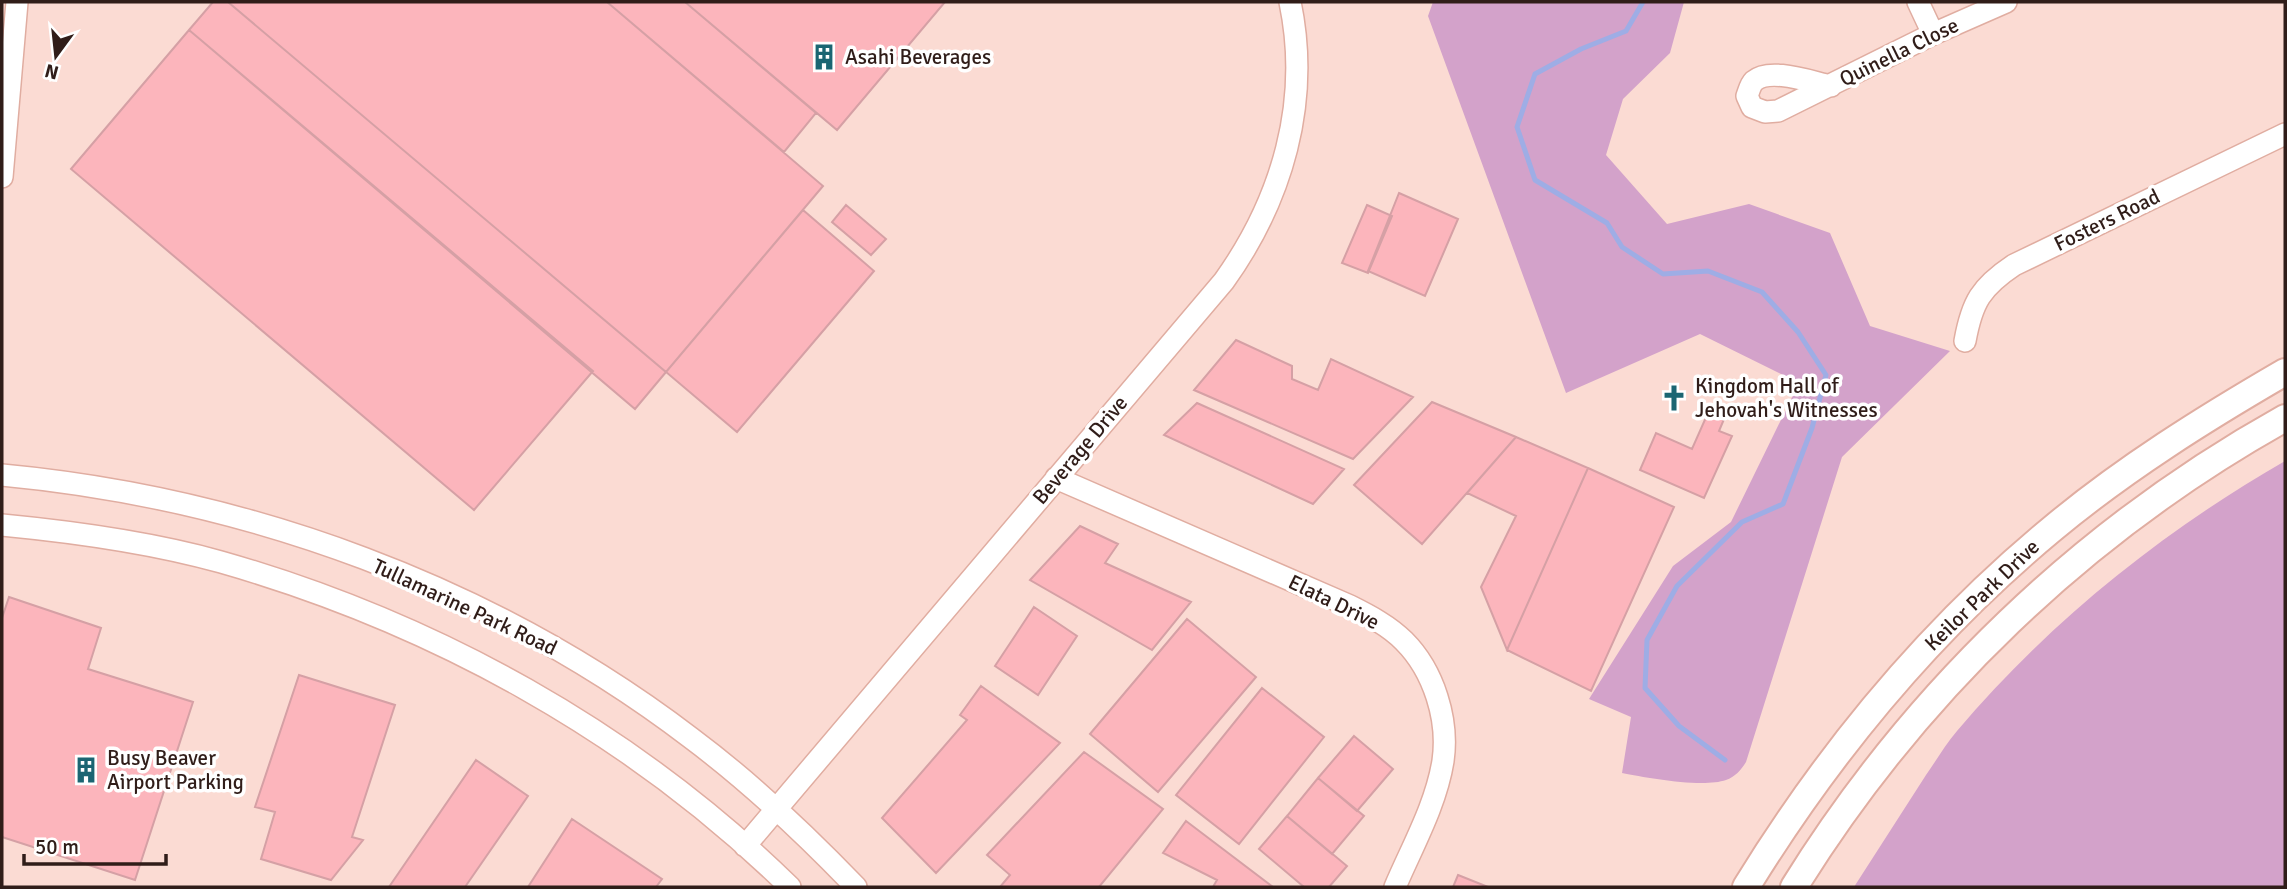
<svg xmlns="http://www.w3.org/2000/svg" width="2287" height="889" viewBox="0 0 2287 889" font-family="Signika,sans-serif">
	<rect width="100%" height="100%" fill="#fbdbd3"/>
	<path fill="#d3a2ca" d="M1433,2H1684L1670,53L1623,99L1606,155L1667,224L1749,204L1830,233L1870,326L1950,351L1842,457L1746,762C1741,770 1735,777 1726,780C1703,788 1647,778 1622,773L1631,717L1589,699L1673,566L1731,522L1799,383L1700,334L1566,393L1428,16Z
		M2285,461V887H1854C1878,850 1902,812 1926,775C1936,761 1945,745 1957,731C2048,623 2163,531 2285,461Z"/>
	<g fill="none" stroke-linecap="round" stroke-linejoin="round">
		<path stroke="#9eade5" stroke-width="5" d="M1643,2L1626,31L1581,49L1535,74L1517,127L1535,180L1607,223L1622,247L1663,274L1708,271L1762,292L1798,332L1826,375L1812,428L1783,504L1742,522L1677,586L1647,640L1645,688L1679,726L1725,760"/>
	</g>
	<path fill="#fcb5bc" stroke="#d5a0a5" stroke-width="2" d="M213,2H228L666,372L635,409L189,30Z
		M228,2H607L823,186L666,372Z
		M607,2H685L816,113L784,152Z
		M685,2H945L837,130Z
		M189,30L593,371L474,510L71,169Z
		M1399,193L1458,219L1425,296L1368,271Z
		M846,205L886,239L871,255L832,222Z
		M1367,205L1392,216L1368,273L1342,263Z
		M803,210L874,271L737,432L666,372Z
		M1236,340L1292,366V379L1318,390L1331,359L1413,397L1353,459L1194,390Z
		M1432,402L1516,437L1422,544L1354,485Z
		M1197,403L1344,469L1313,504L1164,435Z
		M1711,406L1727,412L1719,431L1732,436L1704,498L1640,470L1656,433L1692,449Z
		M1516,437L1588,468L1507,650L1481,587L1516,516L1467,493Z
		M1588,468L1674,507L1591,691L1507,650Z
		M1080,526L1118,544L1105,563L1191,602L1152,650L1030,580Z
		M9,597L101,628L88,669L193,702L135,880L2,837V618Z
		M1034,607L1077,636L1038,695L995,666Z
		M1187,619L1256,677L1158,792L1090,734Z
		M299,675L395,705L352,837L363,840L331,880L261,859L275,812L255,807Z
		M981,686L1060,743L936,873L882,818L967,720L960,715Z
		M1262,688L1324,737L1239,844L1176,795Z
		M1354,736L1393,769L1357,811L1318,778Z
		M1084,752L1163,809L1099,887H1000L1010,875L987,855Z
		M476,760L528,796L465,887H389Z
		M1318,778L1364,816L1332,854L1287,816Z
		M1287,816L1347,866L1329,887H1304L1259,849Z
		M572,819L662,879L656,887H528Z
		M1186,821L1273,887H1213L1217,880L1163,853Z
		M1458,875L1488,887H1453Z"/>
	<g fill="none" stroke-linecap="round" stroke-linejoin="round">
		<g stroke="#e0ada1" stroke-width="24">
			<path id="minor" d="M1918,2L1933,34
				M1831,86C1811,82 1770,67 1754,81C1750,85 1749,91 1747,96L1752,107L1765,112L1778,111L1933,34L2006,2
				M2,177L17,2
				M1965,341C1972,302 1981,287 2014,265L2285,134
				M2,475C248,498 493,587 691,738C750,782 805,834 856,887
				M1056,478L1350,606C1370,616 1389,626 1404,641C1434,671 1449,720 1443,761C1436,805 1412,847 1395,887
				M2,525C75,532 150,542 221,562C434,623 632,732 790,887
				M745,846L1224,281C1282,200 1311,102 1290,2"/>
		</g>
		<g stroke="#e0ada1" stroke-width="30">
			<path id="major" d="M1746,887C1829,752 1930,630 2052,529C2124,469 2204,419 2285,372
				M1794,887C1915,692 2084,530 2285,418"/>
		</g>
		<use href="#minor" stroke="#fff" stroke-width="21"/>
		<use href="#major" stroke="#fff" stroke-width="26"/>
	</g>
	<defs>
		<g id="building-bare" transform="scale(2.1)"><path d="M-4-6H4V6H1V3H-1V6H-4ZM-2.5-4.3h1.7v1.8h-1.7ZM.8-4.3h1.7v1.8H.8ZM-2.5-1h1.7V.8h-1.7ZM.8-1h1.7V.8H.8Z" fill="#1b6572" stroke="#fff" stroke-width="2.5" paint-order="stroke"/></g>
		<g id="church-bare" transform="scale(2.1)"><path d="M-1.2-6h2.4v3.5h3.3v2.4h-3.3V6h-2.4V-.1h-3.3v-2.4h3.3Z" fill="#1b6572" stroke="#fff" stroke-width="2.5" paint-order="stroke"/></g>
	</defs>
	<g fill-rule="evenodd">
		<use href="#building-bare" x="824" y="57"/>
		<use href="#church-bare" x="1674" y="398"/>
		<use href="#building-bare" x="86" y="770"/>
	</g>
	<g text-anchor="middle" stroke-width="7" stroke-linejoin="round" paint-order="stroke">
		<g font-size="21" fill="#301d19" stroke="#fff">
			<text transform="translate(1899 52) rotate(-26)" y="7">Quinella Close</text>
			<text transform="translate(2107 220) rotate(-26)" y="7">Fosters Road</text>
			<text transform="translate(1080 450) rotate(-50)" y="7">Beverage Drive</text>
			<text transform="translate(1982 595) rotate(-44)" y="7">Keilor Park Drive</text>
			<text transform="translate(1334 602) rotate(26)" y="7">Elata Drive</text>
			<text transform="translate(465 607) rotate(25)" y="7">Tullamarine Park Road</text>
		</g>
		<g font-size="21" fill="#301d19" stroke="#fff" text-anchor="start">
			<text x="845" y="64">Asahi Beverages</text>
			<text x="1695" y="393">Kingdom Hall of<tspan x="1695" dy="24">Jehovah's Witnesses</tspan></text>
			<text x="107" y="765">Busy Beaver<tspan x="107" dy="24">Airport Parking</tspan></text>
		</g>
	</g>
	<rect width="2287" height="889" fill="none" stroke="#301d19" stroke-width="7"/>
	<g transform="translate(56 56) rotate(195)" stroke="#ffffff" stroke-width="5" paint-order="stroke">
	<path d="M0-5L12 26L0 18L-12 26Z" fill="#301d19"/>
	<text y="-10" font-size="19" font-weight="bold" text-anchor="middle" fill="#301d19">N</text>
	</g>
	<path d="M24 854v10h142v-10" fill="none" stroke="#301d19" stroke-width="3.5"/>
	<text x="35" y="854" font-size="21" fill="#301d19" stroke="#ffffff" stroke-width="5" paint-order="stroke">50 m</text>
</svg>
